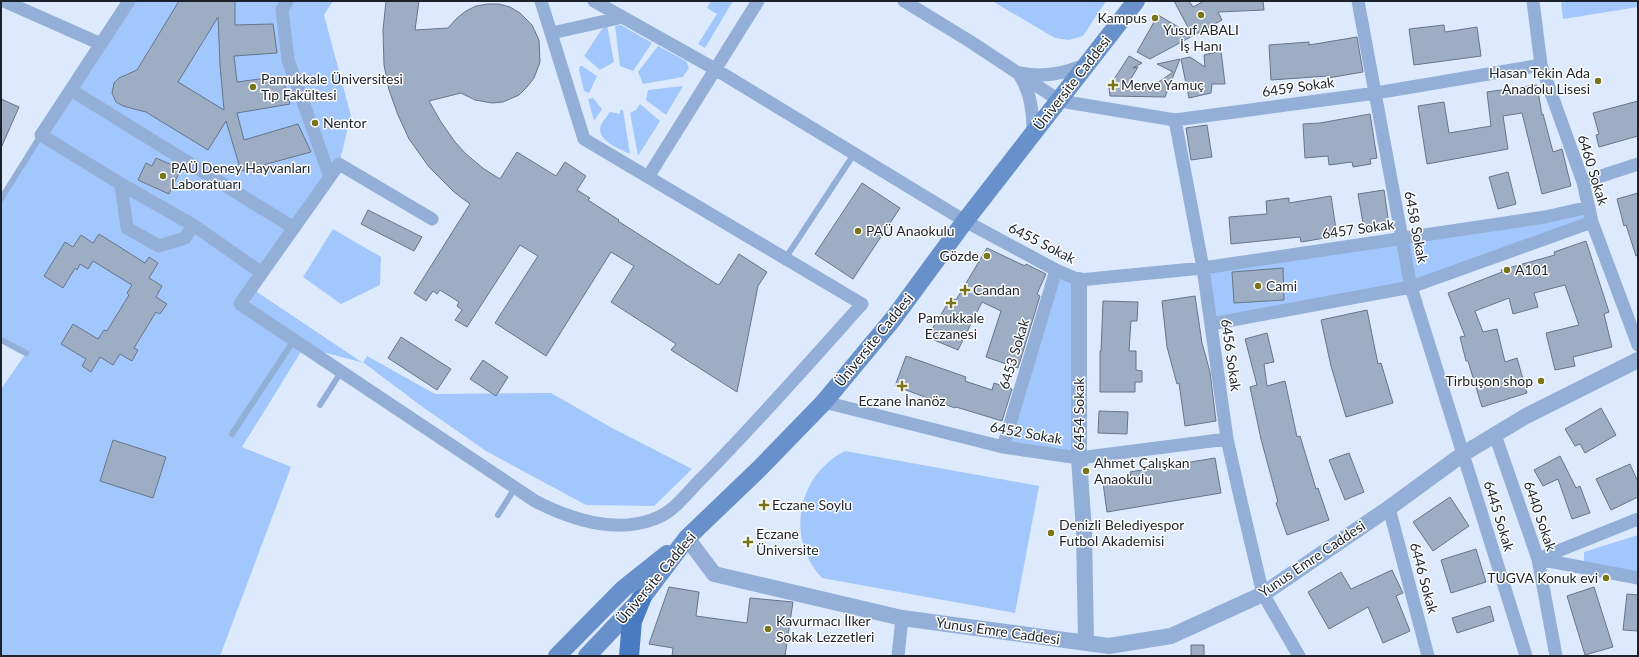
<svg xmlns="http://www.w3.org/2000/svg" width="1639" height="657" viewBox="0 0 1639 657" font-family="Lato,sans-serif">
	<rect width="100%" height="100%" fill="#ddeafe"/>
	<path fill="#a2c7fc" d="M129,1H333L324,15L351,116L339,164L251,288L363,363L367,356L435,394L551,393L614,429L692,469L654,506L586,505L486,451L424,408L364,363L304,347L242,447L291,467L220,656H1V389L26,353L1,340V199Z
		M711,1H733L705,48L698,44L717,14L707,8Z
		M992,1H1106L1083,36L1069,40L1055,38Z
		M1561,1H1638V7L1563,19Z
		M607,25L614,62L600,70L584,56L602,29Z
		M621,25L652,43L633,71L620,66L615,26Z
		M658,46L686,61L689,68L683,77L643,84L638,72Z
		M580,66H582L597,76L589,93L584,91L579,70Z
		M683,86L666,115L646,100L648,90Z
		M593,98L602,109L594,121L588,99Z
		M640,104L660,121L638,156L630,113L636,110Z
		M620,110H623L630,154C620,149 595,140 601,125C603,121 607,116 610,112L620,114Z
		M1589,207L1592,222L1411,287L1211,324L1203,268Z
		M333,229L381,257L380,285L341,304L303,277Z
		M1056,270L1079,280V458L1003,447Z
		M845,451L1039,486L1015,613L822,578C785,539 797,475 845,451Z
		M1638,535V572L1584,562V552Z"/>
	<path fill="#9dadc4" stroke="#66758a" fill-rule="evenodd" d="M179,1H235V25L273,24L277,53L234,56L237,82L282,76L290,104L237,113L244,140L298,124L311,152L241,171L226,121L208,150L146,112L123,106L116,102L112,93L114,83L119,78L137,70ZM218,17L220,65L224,110L178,82Z
		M386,1H419L415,30L448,28L457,18L466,11L476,6L488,4H499L510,7L520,13L532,25L539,40L540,62L534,78L527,87L519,95L503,102L492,103L475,100L461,93L429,101L441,122L455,142L466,154L484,169L500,179L517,152L556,176L565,162L586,176L577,190L590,198L588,200L619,220L618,221L715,283L719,285L739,254L767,272L758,286L737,392L671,350L676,344L611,302L634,266L611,252L546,356L495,323L538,256L520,245L467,327L455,320L462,310L457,306L459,302L440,290L437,294L433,291L426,301L414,293L470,204L454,192L429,167L409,139L398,115L389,90L384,65L383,30Z
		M1174,1H1189L1193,7L1204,1H1263L1264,10L1218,12L1222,20L1150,59L1137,52L1158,15L1192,35Z
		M1444,25L1445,32L1477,27L1481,56L1414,65L1409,29Z
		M1357,37L1363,72L1328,78V76L1271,80L1269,45L1309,42V45Z
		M1221,51L1225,84H1212L1211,93L1189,98L1181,59L1190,57L1205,67L1204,55Z
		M1129,56L1142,63L1133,68L1138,67L1126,87L1153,86L1173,72L1157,64L1180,59L1165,97L1110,96L1109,87H1112L1111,84Z
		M1537,85L1542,115L1543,114L1553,152L1562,149L1571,186L1542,194L1522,113L1503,116L1508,149L1427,164L1418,106L1444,102L1449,133L1491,126L1487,92Z
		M1,99L19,107L1,148Z
		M1638,101V136L1599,147L1596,135L1599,134L1593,113Z
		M1370,114L1377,158L1370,159L1371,164L1353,167L1352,162L1329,165L1328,156L1305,158L1303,124L1320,123Z
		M1207,125L1212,157L1191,160L1186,128Z
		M156,158L181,169L169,194L138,180L146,163L152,166Z
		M1508,172L1516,204L1498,209L1489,177Z
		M862,183L900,208L853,279L815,254Z
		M1384,190L1389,225L1364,229L1358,194Z
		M1638,193V255L1636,256L1626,225L1624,226L1617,199Z
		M1331,196L1337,236L1301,242L1300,237L1231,244L1229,217L1267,214L1266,201L1289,198V203Z
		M368,210L422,237L414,251L361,224Z
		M99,234L145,263L149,257L158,263L149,278L162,286L156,297L167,304L160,314L156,312L134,348L138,350L132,361L120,354L113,365L100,357L91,372L82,366L86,359L61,344L73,324L98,339L104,330L107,331L129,295L127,293L132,285L93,261L88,269L80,264L77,270L75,268L63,288L44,276L65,242L73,247L81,235L93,243Z
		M1586,241L1609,312L1604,314L1612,347L1573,357L1575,366L1555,370L1546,333L1579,325L1565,285L1534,293L1538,307L1513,314L1509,298L1475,311L1483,332L1497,329L1505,362L1517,358L1527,393L1482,407L1468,361H1466L1460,337L1465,336L1448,293L1502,272L1501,270L1555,255L1554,252Z
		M987,248L1025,266L1026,264L1046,274L1037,294L1040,296L1018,368L986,357L1001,311L982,302L958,350L927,337L951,298L956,300Z
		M1283,268L1284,300L1234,303L1232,272Z
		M1195,296L1202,343L1210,372L1216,421L1185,426L1179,383L1177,384L1167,347L1162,301Z
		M1103,301L1138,302L1137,321H1131L1129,351H1136V370L1142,371V382H1135V392H1100V351H1101Z
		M1367,310L1378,364L1381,363L1393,403L1346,417L1331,366L1321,320Z
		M1267,333L1274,362L1264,364L1267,386L1285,381L1297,437L1300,436L1316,489L1318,488L1329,520L1287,535L1276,503L1278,502L1261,439L1250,387L1257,385L1245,339Z
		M401,337L451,369L437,390L388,358Z
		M906,356L966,377L965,381L992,390L994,383L1012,389L1002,421L956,407L955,408L895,386Z
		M483,360L508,377L496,396L470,379Z
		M1601,408L1616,435L1585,453L1580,444L1575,446L1565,429Z
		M1099,411L1128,412L1127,434L1098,433Z
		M113,440L166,457L153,498L100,481Z
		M1349,453L1364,492L1345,500L1329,460Z
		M1560,456L1576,488L1580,486L1590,513L1572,519L1558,479L1543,486L1534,470Z
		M1215,458L1221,493L1107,512L1103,483L1131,478L1130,472Z
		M1630,464L1638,482V497L1611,510L1596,479Z
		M1450,497L1469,526L1433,551L1413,522Z
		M1476,549L1486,582L1451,593L1441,560Z
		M1392,570L1403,593L1396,596L1410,631L1383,643L1368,607L1329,629L1308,592L1341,572L1351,589Z
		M669,587L699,592L696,616L747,623L750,598L793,602L785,656H672L673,648L649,644Z
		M1594,587L1613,647L1585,655L1567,596Z
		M1627,594L1638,595V631L1623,630Z
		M1490,606L1494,621L1457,633L1452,618Z
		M1191,645H1204V656H1191Z"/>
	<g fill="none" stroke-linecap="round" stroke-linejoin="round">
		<path stroke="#93afd7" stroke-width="6" d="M1,199L41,135
			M785,259L854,154
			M1,340L26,353
			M320,405L341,372
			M232,434L294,340
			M498,515L515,488"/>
		<path stroke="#93afd7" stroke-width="13" d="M4,1L101,44
			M129,1L41,135L121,184L193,225L262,273
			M287,1L282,10L288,60L330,177
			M594,1L715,69L965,221L1056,270L1079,280L1203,268L1545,217L1589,207
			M904,1L971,42L1060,101L1175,120L1376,93L1541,65
			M1358,1L1411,287L1526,656
			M1533,1L1541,65L1583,182L1592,222L1638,345
			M552,33L623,17
			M1021,73C1044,78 1065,73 1087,64
			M1020,76C1031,93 1033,113 1033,134
			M71,90L294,228
			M1175,120L1203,268L1227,439L1241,501L1263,594L1299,656
			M648,177L758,1
			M1583,182L1638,164
			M121,184L127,228L159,246L185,238L193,225
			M432,219L339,164L240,304L535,501C570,519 615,534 654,519C675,512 689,490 704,476C759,420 810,362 862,304L584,139L541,1
			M1211,324L1411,287L1592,222
			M824,402L1003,447L1079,458L1227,439
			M1495,435L1538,559L1556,656
			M1003,447L1056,270
			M1389,508L1428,656
			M1538,559L1638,519
			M1538,559L1638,578
			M898,656L902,618"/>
		<path stroke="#93afd7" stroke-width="16" d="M1079,280V458L1084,532L1086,643
			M687,538L714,574L902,618L1109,646L1171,636L1263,594L1389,508L1463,454L1526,416L1638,360"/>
		<path stroke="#6891cb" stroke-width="18" d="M557,656L623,589L667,554
			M587,656L641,599L687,538L760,468L824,402L893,319L965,221L1136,1"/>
		<path stroke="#487bc2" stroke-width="20" d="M629,656L632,621L641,599"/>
	</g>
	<g fill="#787519" stroke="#fff" stroke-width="1.5">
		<circle cx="1201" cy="15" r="4"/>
		<circle cx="1155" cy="18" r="4"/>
		<circle cx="1598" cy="81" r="4"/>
		<path d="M1111 79h4v4h4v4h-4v4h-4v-4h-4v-4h4z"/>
		<circle cx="253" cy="87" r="4"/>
		<circle cx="315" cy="123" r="4"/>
		<circle cx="163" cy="176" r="4"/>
		<circle cx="858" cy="231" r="4"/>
		<circle cx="987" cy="256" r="4"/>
		<circle cx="1507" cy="270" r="4"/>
		<circle cx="1258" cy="286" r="4"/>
		<path d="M963 284h4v4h4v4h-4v4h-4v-4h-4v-4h4z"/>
		<path d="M949 297h4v4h4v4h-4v4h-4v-4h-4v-4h4z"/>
		<circle cx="1541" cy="381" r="4"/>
		<path d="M900 380h4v4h4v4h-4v4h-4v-4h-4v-4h4z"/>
		<circle cx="1086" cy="471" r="4"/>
		<path d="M762 499h4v4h4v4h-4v4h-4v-4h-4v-4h4z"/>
		<circle cx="1051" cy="533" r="4"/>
		<path d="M746 536h4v4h4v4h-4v4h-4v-4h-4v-4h4z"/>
		<circle cx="1606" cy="578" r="4"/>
		<circle cx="768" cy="629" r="4"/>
	</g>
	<g text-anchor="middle" stroke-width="3" stroke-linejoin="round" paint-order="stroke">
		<g font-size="14" fill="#1c222b" stroke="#fff" text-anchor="start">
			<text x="1147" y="23" text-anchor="end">Kampus</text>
			<text x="1201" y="35" text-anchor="middle">Yusuf ABALI<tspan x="1201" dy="16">İş Hanı</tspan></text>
			<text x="1590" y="78" text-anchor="end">Hasan Tekin Ada<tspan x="1590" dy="16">Anadolu Lisesi</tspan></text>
			<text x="261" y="84">Pamukkale Üniversitesi<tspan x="261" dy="16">Tıp Fakültesi</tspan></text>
			<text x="1121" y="90">Merve Yamuç</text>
			<text x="323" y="128">Nentor</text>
			<text x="171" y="173">PAÜ Deney Hayvanları<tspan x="171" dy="16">Laboratuarı</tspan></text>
			<text x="866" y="236">PAÜ Anaokulu</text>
			<text x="979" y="261" text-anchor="end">Gözde</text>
			<text x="1515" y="275">A101</text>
			<text x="1266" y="291">Cami</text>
			<text x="973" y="295">Candan</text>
			<text x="951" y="323" text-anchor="middle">Pamukkale<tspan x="951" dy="16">Eczanesi</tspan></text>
			<text x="1533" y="386" text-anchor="end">Tirbuşon shop</text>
			<text x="902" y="406" text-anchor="middle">Eczane İnanöz</text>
			<text x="1094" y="468">Ahmet Çalışkan<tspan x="1094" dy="16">Anaokulu</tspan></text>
			<text x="772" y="510">Eczane Soylu</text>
			<text x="1059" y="530">Denizli Belediyespor<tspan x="1059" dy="16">Futbol Akademisi</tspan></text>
			<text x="756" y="539">Eczane<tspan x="756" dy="16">Üniversite</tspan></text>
			<text x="1598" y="583" text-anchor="end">TUGVA Konuk evi</text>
			<text x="776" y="626">Kavurmacı İlker<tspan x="776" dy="16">Sokak Lezzetleri</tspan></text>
		</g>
		<g font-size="14" fill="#1c222b" stroke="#fff">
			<text transform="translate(1072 83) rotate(-52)" y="5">Üniversite Caddesi</text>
			<text transform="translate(1298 87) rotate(-8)" y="5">6459 Sokak</text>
			<text transform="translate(1593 170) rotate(73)" y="5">6460 Sokak</text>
			<text transform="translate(1416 227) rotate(79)" y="5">6458 Sokak</text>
			<text transform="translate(1358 229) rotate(-8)" y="5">6457 Sokak</text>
			<text transform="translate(1042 243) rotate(27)" y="5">6455 Sokak</text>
			<text transform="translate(874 340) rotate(-51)" y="5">Üniversite Caddesi</text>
			<text transform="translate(1014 354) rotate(-73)" y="5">6453 Sokak</text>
			<text transform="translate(1231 355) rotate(82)" y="5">6456 Sokak</text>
			<text transform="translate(1079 414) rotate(-90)" y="5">6454 Sokak</text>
			<text transform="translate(1026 433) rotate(10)" y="5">6452 Sokak</text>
			<text transform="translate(1499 516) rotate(73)" y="5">6445 Sokak</text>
			<text transform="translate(1540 516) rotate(71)" y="5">6440 Sokak</text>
			<text transform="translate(1312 559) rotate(-34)" y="5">Yunus Emre Caddesi</text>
			<text transform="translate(656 578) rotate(-50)" y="5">Üniversite Caddesi</text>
			<text transform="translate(1424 578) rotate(75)" y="5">6446 Sokak</text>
			<text transform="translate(998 631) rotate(8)" y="5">Yunus Emre Caddesi</text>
		</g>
	</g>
	<rect width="1639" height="657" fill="none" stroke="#1c222b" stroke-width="4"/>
</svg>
